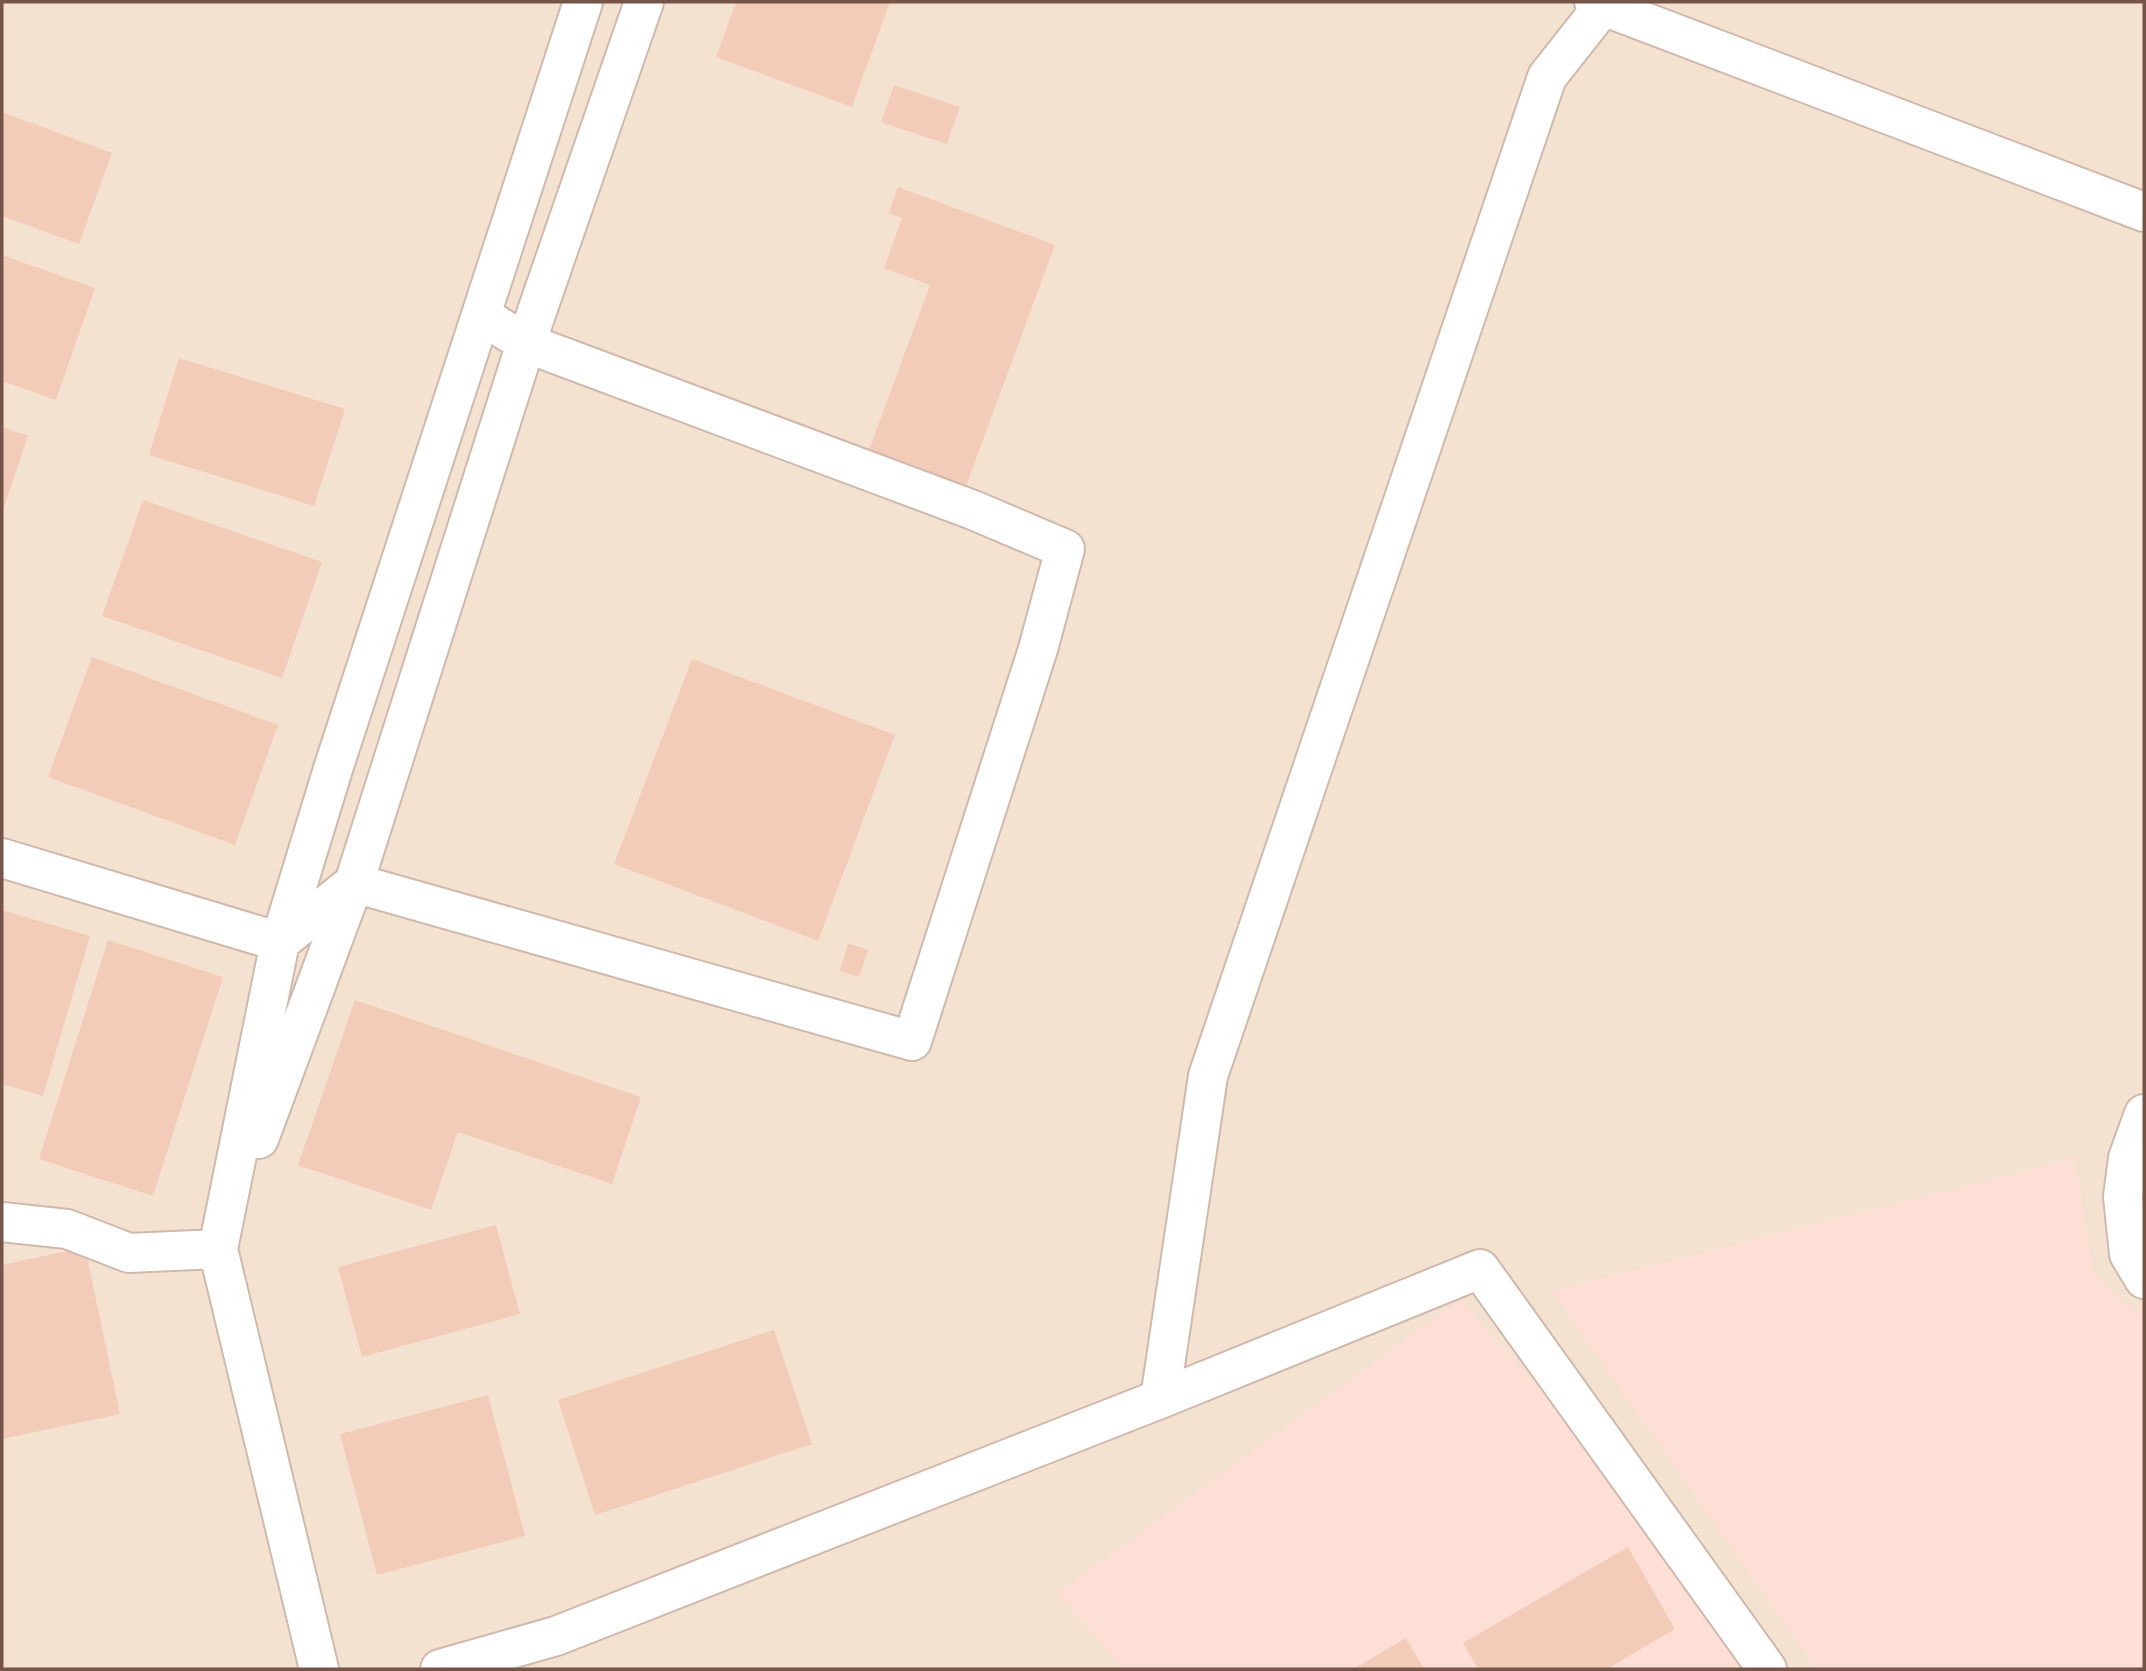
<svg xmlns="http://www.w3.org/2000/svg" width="2146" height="1671" viewBox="0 0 2146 1671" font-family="Karla,sans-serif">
	<rect width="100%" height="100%" fill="#fdf1e2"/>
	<path fill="#f4e2d0" d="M2,2H2144V1669H2Z"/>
	<path fill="#fddfd6" d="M2075,1158L2093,1272L2144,1318V1669H1816L1552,1291Z
		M1461,1299L1782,1669H1124L1058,1593Z"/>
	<path fill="#f3ccb9" d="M736,2H890L852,107L716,57Z
		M894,85L960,107L947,144L881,122Z
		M2,112L112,153L79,244L2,216Z
		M898,187L1055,245L966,486L869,450L930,285L884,268L902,218L889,213Z
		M2,255L95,288L56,400L2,381Z
		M179,358L345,409L314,506L149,455Z
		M2,427L28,436L2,513Z
		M143,500L322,562L282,678L102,616Z
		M92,657L278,725L235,845L48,777Z
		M692,659L895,735L818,941L614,864Z
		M2,910L90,936L43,1096L2,1084Z
		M108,940L223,977L153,1196L39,1159Z
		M848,943L868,950L859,977L840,971Z
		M355,1000L641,1097L612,1184L458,1132L431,1210L298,1165Z
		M496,1225L520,1314L362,1357L338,1267Z
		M85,1247L120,1414L2,1439V1265Z
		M774,1330L812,1444L595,1515L558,1400Z
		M488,1395L525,1536L377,1575L340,1434Z
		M1628,1547L1675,1629L1607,1669H1478L1463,1643Z
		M1406,1638L1424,1669H1353Z"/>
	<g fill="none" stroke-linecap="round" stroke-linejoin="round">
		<g stroke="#d0b9ac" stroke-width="42">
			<path id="minor" d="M1605,2L1603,6L2144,212
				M2,858L280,942L354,883L912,1041L1038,649L1065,549L973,510L526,343L482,316
				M2144,1114L2128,1158L2123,1197L2129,1254L2144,1279
				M259,1139L354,883L526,343L644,2
				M2,1222L67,1229L129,1253L218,1249
				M1160,1399L1208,1076L1547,77L1603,6L1594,2
				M319,1669L218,1249L280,942L333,769L583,2
				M440,1669L556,1636L1160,1399L1480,1269L1767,1669"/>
		</g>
		<use href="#minor" stroke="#fff" stroke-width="38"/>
	</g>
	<rect width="2146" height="1671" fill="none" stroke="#755548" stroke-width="7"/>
</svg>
